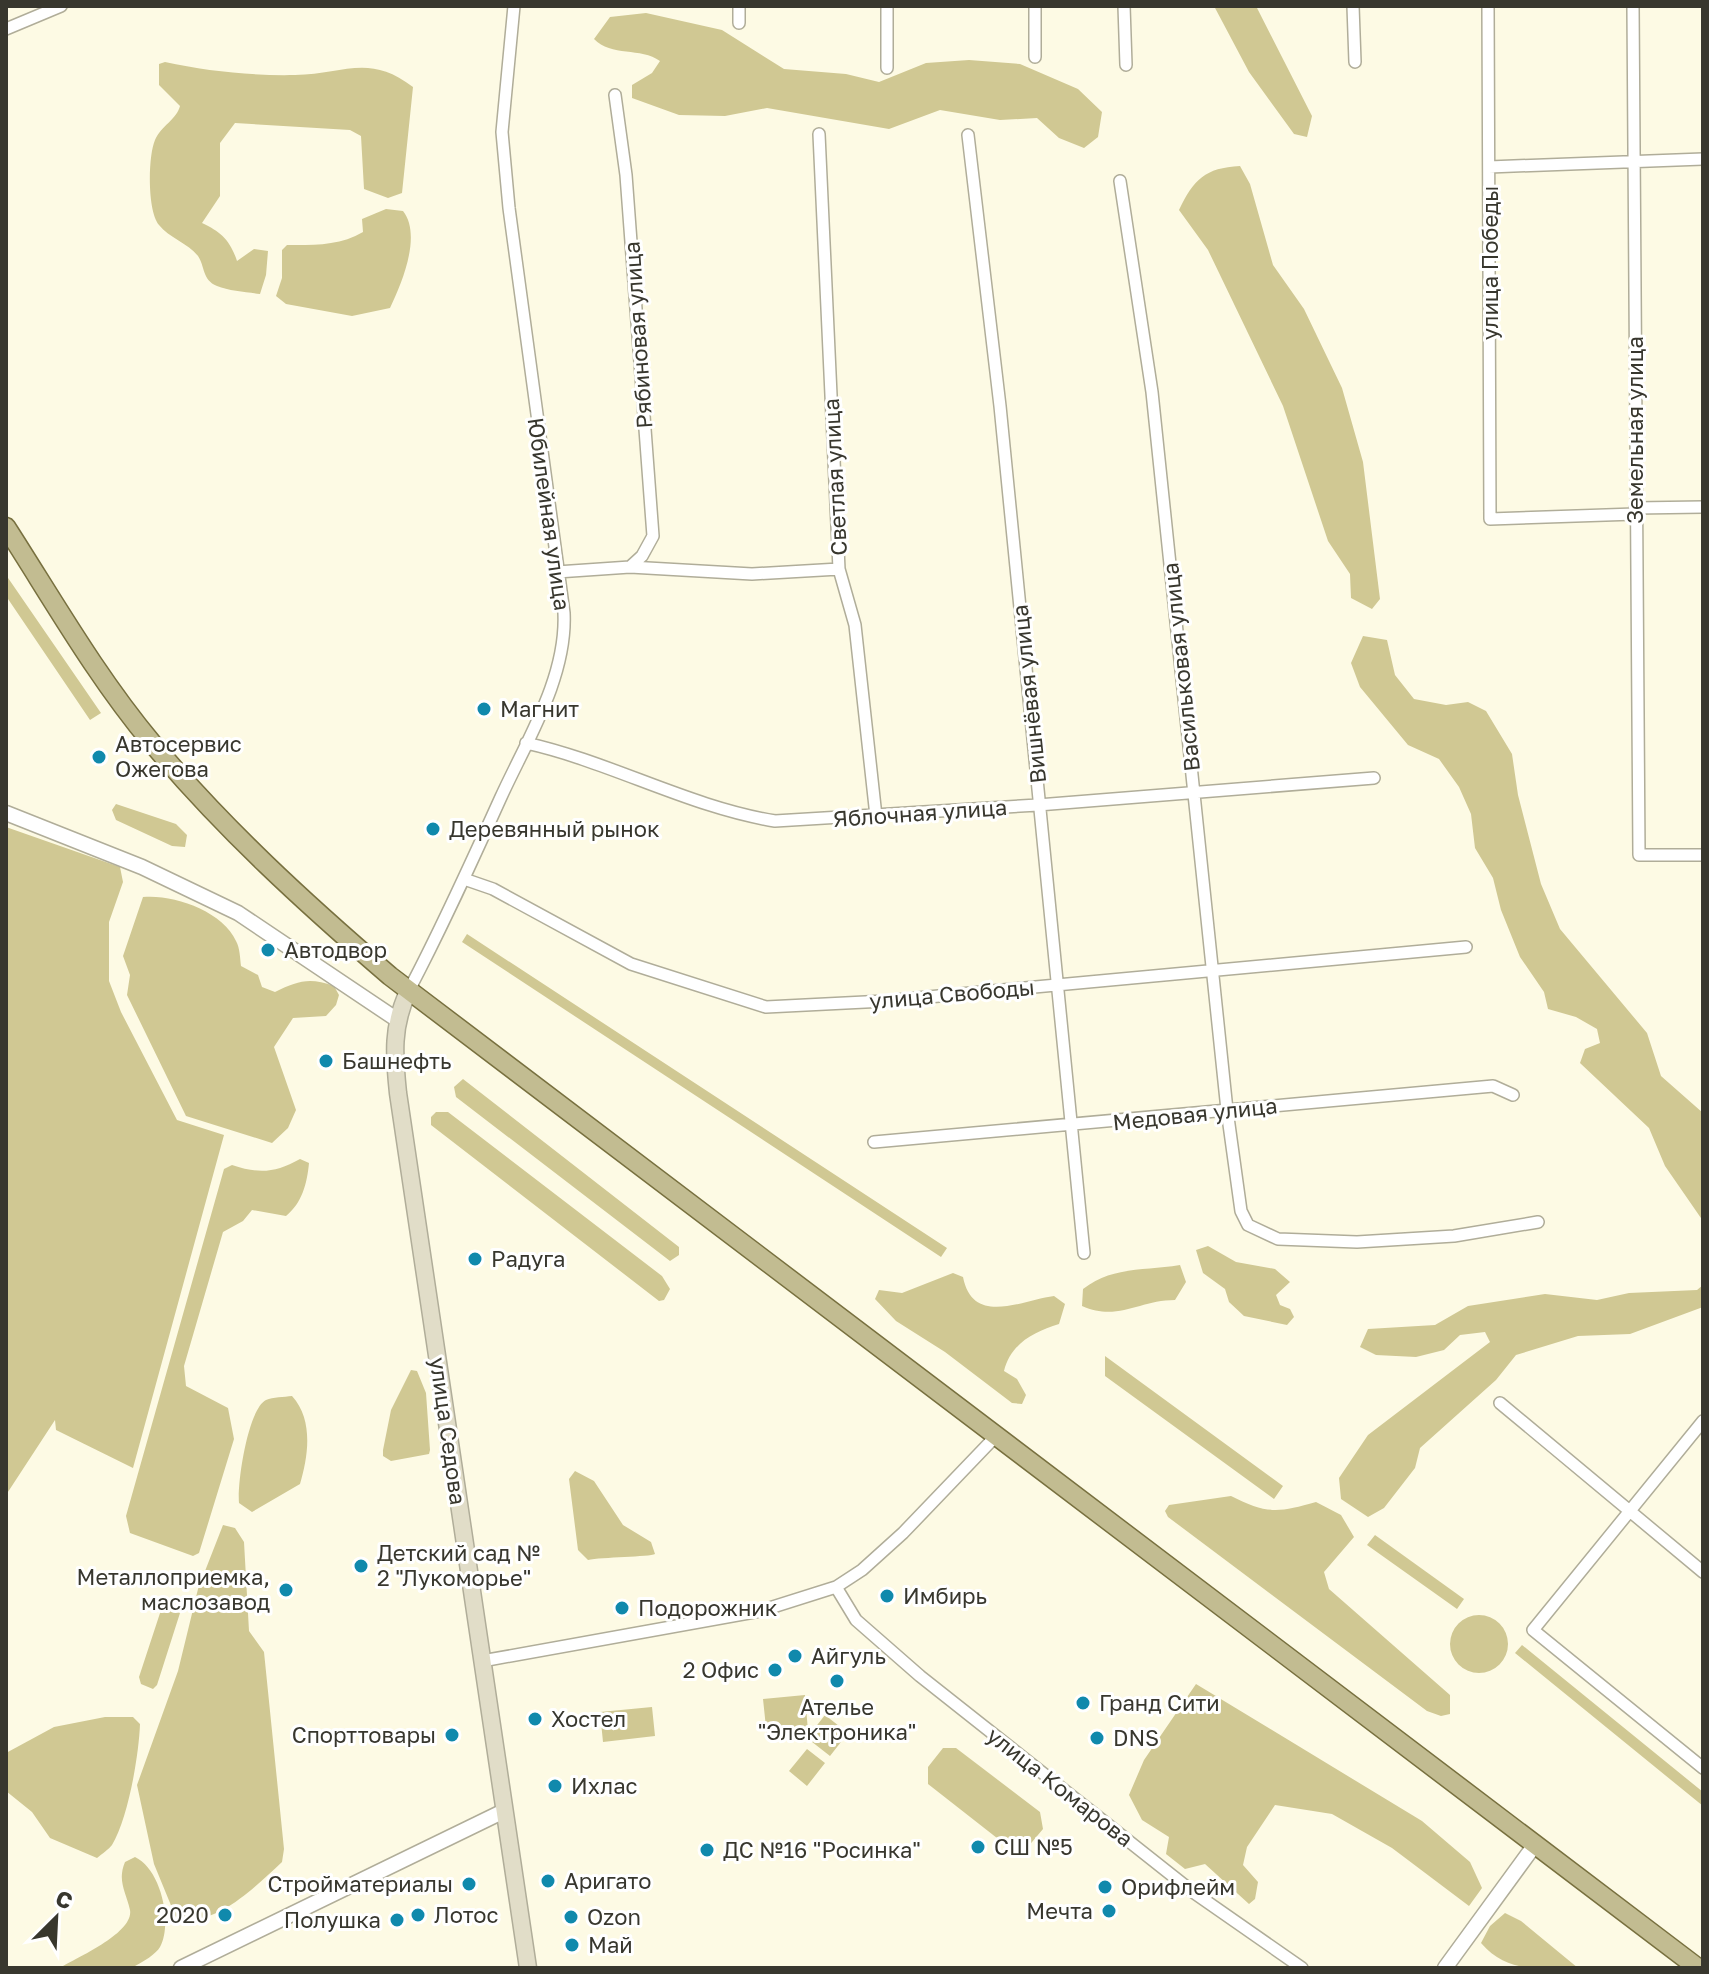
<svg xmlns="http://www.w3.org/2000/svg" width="1709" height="1974" viewBox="0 0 1709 1974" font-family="'Golos Text',sans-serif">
	<rect width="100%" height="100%" fill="#fdfae4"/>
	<path fill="#d0c893" d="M1214,6H1256L1312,116L1307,137L1294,134L1249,72Z
		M646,13L722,30L784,69L846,74L879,82L926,63L969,60L1020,64L1078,89L1102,112L1098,137L1084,148L1059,138L1037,118L1000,120L940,110L889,129L767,108L725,116L679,115L632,98V85L652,73L660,61C641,47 611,57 594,39L610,17Z
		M165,62C206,71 253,76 295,75C344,74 369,53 413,87L402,193L388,198L364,189L361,136L350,130L235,123L220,143V196L202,223C221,232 230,240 237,261L254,249L268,251L266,275L260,294C247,292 229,291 217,286C202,280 205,266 198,256C188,243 169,238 159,225C147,211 148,156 155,140C161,126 177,119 180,106L159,85V64Z
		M1240,166L1250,184L1273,265L1304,309L1342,388L1363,462L1380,599L1372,609L1351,598L1350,574L1328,541L1283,406L1208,250L1179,210C1194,179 1205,168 1240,166Z
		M386,209L403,211C422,235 402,283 390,308L352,316L286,304L276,296L282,278V250L287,245C313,245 340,246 363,232L362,219Z
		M6,575L101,713L90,720L6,596Z
		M1363,636L1387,640L1395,675L1414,699L1446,705L1468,702L1486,711L1512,754L1518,795L1541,884L1560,929L1647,1033L1661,1076L1703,1113V1221L1665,1166L1649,1128L1580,1063L1585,1049L1600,1043L1597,1029L1576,1017L1548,1009L1544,992L1520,957L1501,910L1493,878L1475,848L1471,814L1459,787L1439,759L1408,745L1360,687L1351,663Z
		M116,804L176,824L187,835L185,847L172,846L116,820L112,810Z
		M6,827L120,867L123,882L109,922V981L121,1012L177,1120L224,1135L133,1468L56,1430L55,1420L6,1495Z
		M143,897C173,894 223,911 236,941C240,948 240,958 241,966L258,975L262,987L275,992C298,981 309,977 334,986L339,995L336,1005L326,1016L293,1018L274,1047L296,1110L288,1128L272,1143L186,1116L127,995L130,975L123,956Z
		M467,934L947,1248L941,1257L462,942Z
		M463,1079L679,1247V1255L670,1261L456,1097L454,1087Z
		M436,1112H448L662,1276L670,1289L664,1300L659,1301L431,1125V1117Z
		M300,1159L309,1163C307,1184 302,1203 286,1216L252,1210L243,1221L223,1232L184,1366L186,1386L228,1408L234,1439L199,1553L193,1556L130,1533L126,1516L224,1169L232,1165C259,1174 275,1173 300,1159Z
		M1208,1246L1236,1262L1275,1269L1290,1282L1276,1295L1280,1305L1290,1309L1294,1317L1287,1325L1244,1316L1229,1302L1225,1289L1203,1273L1196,1250Z
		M1180,1265L1186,1282L1175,1300C1139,1300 1118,1322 1082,1306L1083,1289C1113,1266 1144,1271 1180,1265Z
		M953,1273L963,1277C973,1327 1022,1300 1054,1296L1065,1304L1059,1324C1034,1332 1011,1343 1004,1371L1017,1379L1026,1395L1022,1404L1012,1403L945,1352L896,1321L875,1299L879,1290L902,1293Z
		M1703,1285V1307L1630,1334L1578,1336L1516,1355L1496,1380L1420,1448L1415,1468L1384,1508L1368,1517L1341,1499L1339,1478L1368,1435L1490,1342L1485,1332L1460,1335L1444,1350L1416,1357L1376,1355L1360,1347L1368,1329L1435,1325L1468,1306L1545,1294L1597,1300L1629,1293L1697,1290Z
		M1105,1356L1283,1486L1274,1499L1105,1376Z
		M411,1370L417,1371L426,1393L430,1450L429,1454L391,1461L383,1456V1450L391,1410Z
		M292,1396C314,1420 308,1457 300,1484L252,1512L239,1503C237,1483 248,1409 266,1400C273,1397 284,1397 292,1396Z
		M575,1471L594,1481L623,1525L651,1542L655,1554C650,1557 601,1557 588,1560L578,1550L569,1479Z
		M1231,1496C1266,1514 1278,1513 1316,1502L1341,1515L1354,1537L1324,1572L1329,1589L1450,1695V1714L1441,1716L1427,1711L1168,1517L1165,1511L1169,1505Z
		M223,1525L235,1528L244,1542L249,1631L264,1652L284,1849L282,1862C254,1888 217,1926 177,1920L154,1864L137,1785L178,1671L198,1589Z
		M1375,1535L1464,1599L1457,1609L1367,1545Z
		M162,1607L180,1613L157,1685L153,1689L141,1684L139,1677Z
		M1450 1644a29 29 0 1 1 58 0a29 29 0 1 1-58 0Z
		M1522,1645L1703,1792V1806L1515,1653Z
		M1196,1684L1422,1821L1470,1862L1482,1888L1469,1906L1392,1848L1332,1814L1275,1805L1247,1847L1243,1865L1258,1882L1255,1899L1249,1904L1205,1864L1185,1869L1166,1854L1169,1837L1142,1820L1129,1795L1144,1760Z
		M805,1695L808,1731L767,1737L763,1699Z
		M652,1707L655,1736L603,1742L600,1712Z
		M825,1715L848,1733L830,1756L807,1738Z
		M105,1717H133L140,1724C139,1755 128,1819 112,1845C109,1849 102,1854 97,1858L50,1838L32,1812L6,1791V1753L54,1727Z
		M943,1748H956L1040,1812L1043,1829L1027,1848L1011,1849L928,1784V1767Z
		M807,1749L825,1763L807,1786L789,1771Z
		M135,1857C161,1869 173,1923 160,1947C156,1954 143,1962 135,1966C122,1973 78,1968 60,1968C78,1957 134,1933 130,1910C126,1892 117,1881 125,1862Z
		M1505,1913L1521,1921L1578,1968C1539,1968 1508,1974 1481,1943L1490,1926Z"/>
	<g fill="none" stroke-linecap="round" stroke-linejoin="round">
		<g stroke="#b0ad99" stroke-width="14">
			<path id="minor" d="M739,6V23
				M887,6V68
				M1035,6V57
				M1124,6L1126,65
				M1353,6L1355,62
				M1488,6L1490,519L1635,514
				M1633,6L1639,855H1703
				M6,29L61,6
				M615,95L626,175L653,536L642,556L630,567
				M819,134L839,569L855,625L876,816
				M968,135L1000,406L1084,1253
				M1489,167L1703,159
				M1120,181L1152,392L1227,1110L1241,1211L1248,1225L1278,1239L1357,1242L1454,1236L1538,1222
				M1635,508L1703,507
				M557,572L630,567L752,574L839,569
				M526,743C611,762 689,807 775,821L1038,805L1374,778
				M464,879L493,889L631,964L766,1007L885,1001L1466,947
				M408,992C442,928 471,863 501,797C527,740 567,677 564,613L509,208L502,132L514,6
				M874,1142L1493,1086L1513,1095
				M1500,1403L1703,1572
				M1703,1421L1533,1630L1703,1768
				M836,1587L856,1620L920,1676L1193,1892L1302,1968
				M482,1661L760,1611L836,1587L862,1570L903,1533L996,1436"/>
		</g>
		<g stroke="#b0ad99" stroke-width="17">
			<path id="tertiary" d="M6,813L142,867L238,913L396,1019
				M181,1968L504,1811
				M1445,1968L1534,1846"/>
		</g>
		<g stroke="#b0ad99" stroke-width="19">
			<path id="secondary" d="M408,992C392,1026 394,1055 398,1093L528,1968"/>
		</g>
		<g stroke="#78703f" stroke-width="21">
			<path id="primary" d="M6,527C53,600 96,676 152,743C224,829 305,903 390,976L1698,1968"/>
		</g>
		<use href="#minor" stroke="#fff" stroke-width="11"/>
		<use href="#tertiary" stroke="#fff" stroke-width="14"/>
		<use href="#secondary" stroke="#e1ddc8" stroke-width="16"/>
		<use href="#primary" stroke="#c2bc91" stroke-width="18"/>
	</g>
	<g fill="#1089ac" stroke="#fff" stroke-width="3">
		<circle cx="484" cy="709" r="8"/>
		<circle cx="99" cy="757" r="8"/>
		<circle cx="433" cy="829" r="8"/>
		<circle cx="268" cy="950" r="8"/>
		<circle cx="326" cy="1061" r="8"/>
		<circle cx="475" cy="1259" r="8"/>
		<circle cx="361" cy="1566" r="8"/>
		<circle cx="286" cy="1590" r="8"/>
		<circle cx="887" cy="1596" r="8"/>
		<circle cx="622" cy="1608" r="8"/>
		<circle cx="795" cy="1656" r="8"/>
		<circle cx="775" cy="1670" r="8"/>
		<circle cx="837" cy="1681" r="8"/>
		<circle cx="1083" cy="1703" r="8"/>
		<circle cx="535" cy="1719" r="8"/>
		<circle cx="452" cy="1735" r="8"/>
		<circle cx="1097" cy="1738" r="8"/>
		<circle cx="555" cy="1786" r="8"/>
		<circle cx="978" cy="1847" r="8"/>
		<circle cx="707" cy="1850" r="8"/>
		<circle cx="548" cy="1881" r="8"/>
		<circle cx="469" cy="1884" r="8"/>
		<circle cx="1105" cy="1887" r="8"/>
		<circle cx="1109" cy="1911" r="8"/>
		<circle cx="225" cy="1915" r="8"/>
		<circle cx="418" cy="1915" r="8"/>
		<circle cx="571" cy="1917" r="8"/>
		<circle cx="397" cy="1920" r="8"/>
		<circle cx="572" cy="1945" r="8"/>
	</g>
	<g text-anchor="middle" stroke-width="6" stroke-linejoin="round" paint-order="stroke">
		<g font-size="22" fill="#38372e" stroke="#fff">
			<text transform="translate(1490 263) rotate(-90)" y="8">улица Победы</text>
			<text transform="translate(638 335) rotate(-94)" y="8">Рябиновая улица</text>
			<text transform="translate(1635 430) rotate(-90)" y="8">Земельная улица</text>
			<text transform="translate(835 477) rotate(-93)" y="8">Светлая улица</text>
			<text transform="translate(549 514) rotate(82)" y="8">Юбилейная улица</text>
			<text transform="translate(1181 667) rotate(-96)" y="8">Васильковая улица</text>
			<text transform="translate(1029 694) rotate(-96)" y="8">Вишнёвая улица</text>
			<text transform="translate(920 813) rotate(-4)" y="8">Яблочная улица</text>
			<text transform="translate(952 994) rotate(-5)" y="8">улица Свободы</text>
			<text transform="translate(1195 1114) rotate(-6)" y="8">Медовая улица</text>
			<text transform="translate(448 1431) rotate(82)" y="8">улица Седова</text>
			<text transform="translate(1060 1787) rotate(38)" y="8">улица Комарова</text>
		</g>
		<g font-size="22" fill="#38372e" stroke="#fff" text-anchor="start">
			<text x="500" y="717">Магнит</text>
			<text x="115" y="752">Автосервис<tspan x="115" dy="25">Ожегова</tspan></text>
			<text x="449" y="837">Деревянный рынок</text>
			<text x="284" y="958">Автодвор</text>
			<text x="342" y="1069">Башнефть</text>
			<text x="491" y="1267">Радуга</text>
			<text x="377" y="1561">Детский сад №<tspan x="377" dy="25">2 "Лукоморье"</tspan></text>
			<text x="270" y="1585" text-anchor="end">Металлоприемка,<tspan x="270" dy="25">маслозавод</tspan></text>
			<text x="903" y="1604">Имбирь</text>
			<text x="638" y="1616">Подорожник</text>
			<text x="811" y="1664">Айгуль</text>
			<text x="759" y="1678" text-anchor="end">2 Офис</text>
			<text x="1099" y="1711">Гранд Сити</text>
			<text x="837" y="1715" text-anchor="middle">Ателье<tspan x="837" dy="25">"Электроника"</tspan></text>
			<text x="551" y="1727">Хостел</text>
			<text x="436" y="1743" text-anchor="end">Спорттовары</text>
			<text x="1113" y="1746">DNS</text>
			<text x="571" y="1794">Ихлас</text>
			<text x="994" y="1855">СШ №5</text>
			<text x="723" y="1858">ДС №16 "Росинка"</text>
			<text x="564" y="1889">Аригато</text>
			<text x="453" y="1892" text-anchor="end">Стройматериалы</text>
			<text x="1121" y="1895">Орифлейм</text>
			<text x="1093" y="1919" text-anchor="end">Мечта</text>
			<text x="209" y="1923" text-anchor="end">2020</text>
			<text x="434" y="1923">Лотос</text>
			<text x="587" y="1925">Ozon</text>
			<text x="381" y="1928" text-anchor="end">Полушка</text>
			<text x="588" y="1953">Май</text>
		</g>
	</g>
	<rect width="1709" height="1974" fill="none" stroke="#38372e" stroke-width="16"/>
	<g transform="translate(56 1918) rotate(24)" stroke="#ffffff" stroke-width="6" paint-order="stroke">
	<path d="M0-6L14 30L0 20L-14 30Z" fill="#38372e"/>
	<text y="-12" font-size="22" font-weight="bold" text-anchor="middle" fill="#38372e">С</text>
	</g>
</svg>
